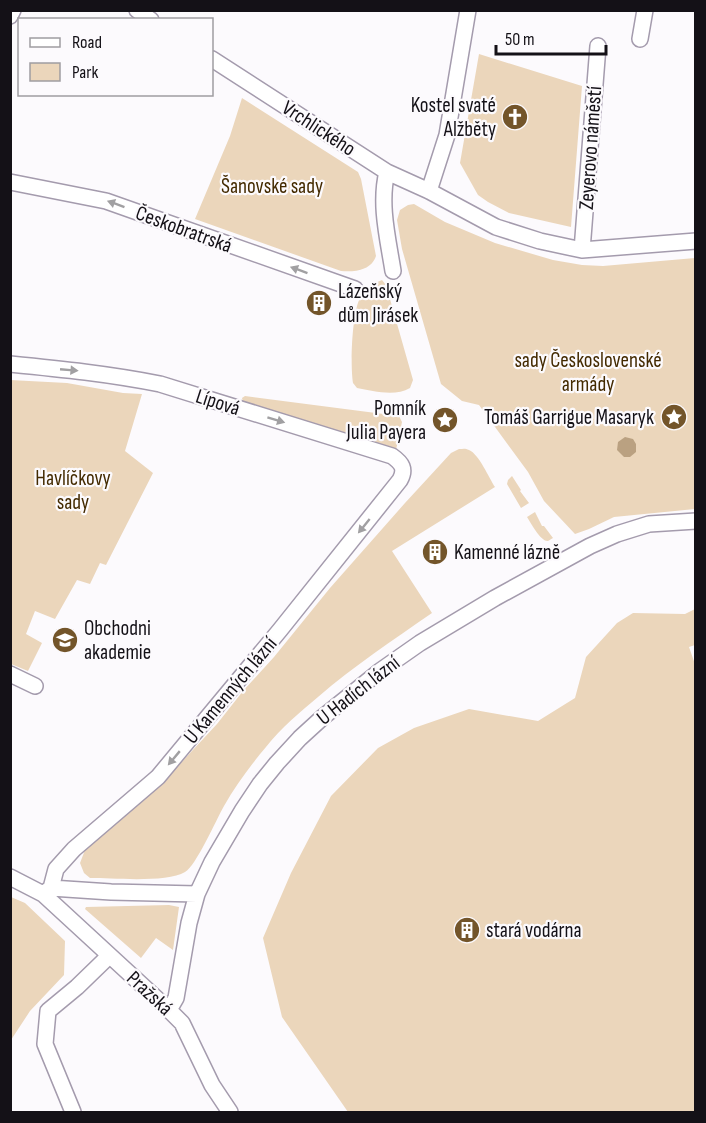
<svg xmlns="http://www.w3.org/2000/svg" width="706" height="1123" viewBox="0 0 706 1123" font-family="'Sofia Sans Condensed',sans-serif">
	<rect width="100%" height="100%" fill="#fcfafd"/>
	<path fill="#ebd6bb" d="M479,54L582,86L571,227L509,213L488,202L478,195L460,163Z
		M242,98L358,172L361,179L376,256C371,271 354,272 341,271L195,219L230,136Z
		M414,204L445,222L495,243L553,260L582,265L603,266L695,258V509L614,517L589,529L575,534L544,501L528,472L479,405L462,401L441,384L402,249L397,220L400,210L408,205Z
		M382,280L386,285L413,380L410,388C395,397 373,391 357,388L353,383C350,365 352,313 360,298C364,288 373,284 382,280Z
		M10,380L67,383L123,393L142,394L125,451L153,473L106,565L100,563L90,584L77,580L55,619L35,611L26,634L42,643L28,671L11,664Z
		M245,396L399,416L402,422L396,450L243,402L242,398Z
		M459,449C463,449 465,448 469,450C479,454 489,478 495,487L392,551L432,613C393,640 354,666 318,697C300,712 281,728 266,747C250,766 236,785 224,806C216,820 196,866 185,872C167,883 113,878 90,878L84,873L80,863L85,850L178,766L217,724L243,691L274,657L330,588L405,503L451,453Z
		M512,476L521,490L520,491L529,503L521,508L507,484L508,480Z
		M535,512L542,526H544L553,538C551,539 550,540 548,541C541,542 531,523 527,517Z
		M695,609V645L689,647L696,667L695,1112H348L282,1017L263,938L291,873L331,796L378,748L414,728L469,709L538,721L575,698L586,657L617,623L633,613L685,614Z
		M11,897L25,903L65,941L64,975L30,1011L11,1040Z
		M169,905L179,907L173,950L156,938L141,958L85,909L86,907Z"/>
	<path fill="#baa181" d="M625,437L633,439L636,444V452L630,457H624L617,450L618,442Z"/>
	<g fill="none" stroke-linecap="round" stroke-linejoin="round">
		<g stroke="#a49bad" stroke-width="18">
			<path id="minor" d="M137,10L151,20
				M10,16L13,10
				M640,39L645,10
				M212,59L387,172L429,191L496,227L540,241L582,250L696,241
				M387,172C379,204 388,239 393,271
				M10,182L106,201L355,289
				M429,191L447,135L468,10
				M582,250L598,46
				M10,364C61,369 110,374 160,384L392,456C402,463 406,469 400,480L280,630L158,777L74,849L56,869L51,888
				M10,674L35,686
				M10,877L43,894L169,1010L182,1023L212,1085L230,1112
				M43,894L51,888L111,892L197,894
				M169,1010L176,998L189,923L197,894L212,862L242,811L260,784L277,763L300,738L323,717L380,671L420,643L495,598L590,546L617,534L649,524L696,521
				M73,1112L45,1044L48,1011L77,987L109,956"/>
		</g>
		<use href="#minor" stroke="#fff" stroke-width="15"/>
	</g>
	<defs><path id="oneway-solid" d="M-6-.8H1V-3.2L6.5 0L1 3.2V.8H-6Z" transform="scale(1.5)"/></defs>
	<g fill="#a1a0a2">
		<use href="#oneway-solid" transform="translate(116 204) rotate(-160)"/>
		<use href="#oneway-solid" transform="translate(299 270) rotate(-160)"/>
		<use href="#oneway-solid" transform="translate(69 370) rotate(5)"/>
		<use href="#oneway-solid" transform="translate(276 420) rotate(17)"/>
		<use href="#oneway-solid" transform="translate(364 526) rotate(129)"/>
		<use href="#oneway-solid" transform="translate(174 758) rotate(130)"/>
	</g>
	<defs>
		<g id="church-disc" transform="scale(1.35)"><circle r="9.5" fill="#73552a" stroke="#fcfafd"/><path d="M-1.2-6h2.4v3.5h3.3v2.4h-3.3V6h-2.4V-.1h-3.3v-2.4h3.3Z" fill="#fff"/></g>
		<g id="building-disc" transform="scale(1.35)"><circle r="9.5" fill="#73552a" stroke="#fcfafd"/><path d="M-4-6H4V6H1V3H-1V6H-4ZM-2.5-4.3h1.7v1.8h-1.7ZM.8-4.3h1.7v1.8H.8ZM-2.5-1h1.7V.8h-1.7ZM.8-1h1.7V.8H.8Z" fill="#fff"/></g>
		<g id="sight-disc" transform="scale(1.35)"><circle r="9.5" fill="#73552a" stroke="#fcfafd"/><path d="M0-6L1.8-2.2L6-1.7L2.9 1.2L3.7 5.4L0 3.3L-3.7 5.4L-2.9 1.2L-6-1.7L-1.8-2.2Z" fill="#fff"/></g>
		<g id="university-disc" transform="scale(1.35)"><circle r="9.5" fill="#73552a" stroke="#fcfafd"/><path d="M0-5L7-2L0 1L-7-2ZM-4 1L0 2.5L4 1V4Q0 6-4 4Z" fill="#fff"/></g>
	</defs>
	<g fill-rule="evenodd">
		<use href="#church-disc" x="515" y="117"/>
		<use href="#building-disc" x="319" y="303"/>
		<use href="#sight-disc" x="674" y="417"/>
		<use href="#sight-disc" x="445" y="420"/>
		<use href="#building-disc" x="435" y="552"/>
		<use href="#university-disc" x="65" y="640"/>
		<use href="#building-disc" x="467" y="930"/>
	</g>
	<g text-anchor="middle" stroke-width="4.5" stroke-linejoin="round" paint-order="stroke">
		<g font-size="21" fill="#141117" stroke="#fcfafd" text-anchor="start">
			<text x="496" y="112" text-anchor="end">Kostel svaté<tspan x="496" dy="24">Alžběty</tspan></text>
			<text x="338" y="298">Lázeňský<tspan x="338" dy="24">dům Jirásek</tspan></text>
			<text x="426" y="415" text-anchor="end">Pomník<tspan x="426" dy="24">Julia Payera</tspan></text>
			<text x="654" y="424" text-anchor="end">Tomáš Garrigue Masaryk</text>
			<text x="454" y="559">Kamenné lázně</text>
			<text x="84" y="635">Obchodni<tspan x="84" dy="24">akademie</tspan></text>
			<text x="486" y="937">stará vodárna</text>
		</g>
		<g font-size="21" fill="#141117" stroke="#fcfafd">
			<text transform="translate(319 128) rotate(33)" y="7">Vrchlického</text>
			<text transform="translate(590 148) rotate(-86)" y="7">Zeyerovo náměstí</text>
			<text transform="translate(184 229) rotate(20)" y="7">Českobratrská</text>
			<text transform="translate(218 402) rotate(18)" y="7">Lípová</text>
			<text transform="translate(230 690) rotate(-50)" y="7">U Kamenných lázní</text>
			<text transform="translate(358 690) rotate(-38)" y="7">U Hadích lázní</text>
			<text transform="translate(150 993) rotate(43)" y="7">Pražská</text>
		</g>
		<g font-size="21" fill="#432a00" stroke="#fcfafd">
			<text x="272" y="193">Šanovské sady</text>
			<text x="588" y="367">sady Československé<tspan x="588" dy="24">armády</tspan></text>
			<text x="73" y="485">Havlíčkovy<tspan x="73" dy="24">sady</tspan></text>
		</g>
	</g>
	<rect width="706" height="1123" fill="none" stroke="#141117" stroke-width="24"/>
	<rect x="18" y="18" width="195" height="78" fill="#fcfafd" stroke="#9f9da1" stroke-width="1.5"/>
	<rect x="30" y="38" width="30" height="9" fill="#ffffff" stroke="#9f9da1" stroke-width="1.5"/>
	<text x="72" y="48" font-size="18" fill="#141117">Road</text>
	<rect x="30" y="63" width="30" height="18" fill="#ebd6bb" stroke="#9f9da1" stroke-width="1.5"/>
	<text x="72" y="78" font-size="18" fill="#141117">Park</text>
	<path d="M496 45v9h110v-9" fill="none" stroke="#141117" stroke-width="3"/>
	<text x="505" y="45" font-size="18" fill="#141117" stroke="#fcfafd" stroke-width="4.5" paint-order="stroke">50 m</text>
</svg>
